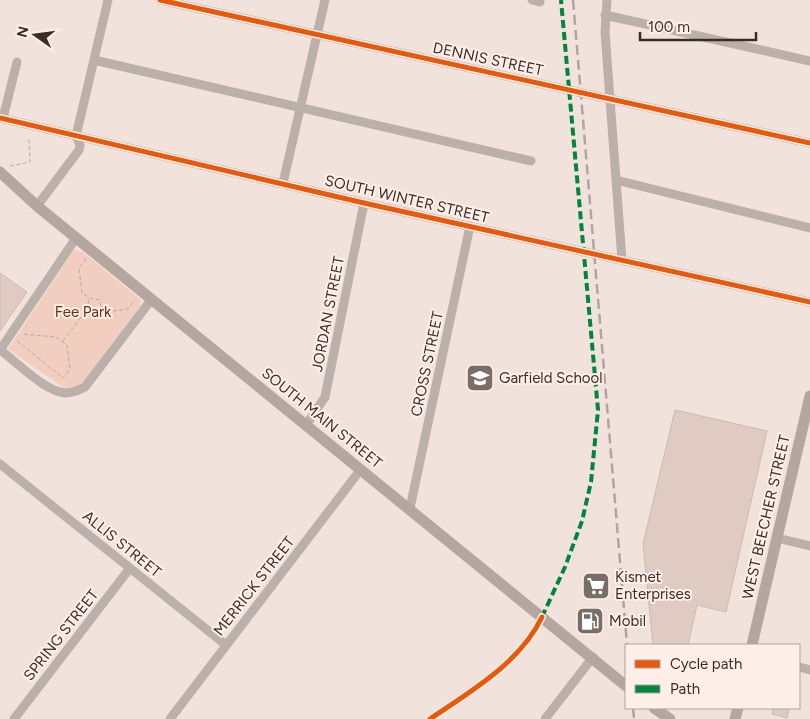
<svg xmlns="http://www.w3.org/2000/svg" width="810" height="719" viewBox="0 0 810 719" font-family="Figtree,sans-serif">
	<rect width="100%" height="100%" fill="#f2e2dc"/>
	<path fill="#f1cebf" d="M74,250L83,252L141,300L140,306L85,380L78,387L67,390L8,349Z"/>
	<path fill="#e0cbc2" stroke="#c8bbb6" d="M0,273L27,292L0,331Z
		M675,410L767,431L726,612L697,605L688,645H653L643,544Z
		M605,577L606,594H600V597L594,598L592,596L591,589L588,590V578Z
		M593,607L604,615L589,633L579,624Z
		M773,708H789L787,718L772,714Z"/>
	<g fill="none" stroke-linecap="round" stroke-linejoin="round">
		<path stroke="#b7aca8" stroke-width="1" stroke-dasharray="4 2.5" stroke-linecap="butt" d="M10,166L30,162L29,137
			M86,259L79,268L82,293L90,298L100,300L101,309L106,312L128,309L135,300
			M17,341L63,378L70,369L67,345L56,337L22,334
			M63,341L87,309L89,299"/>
		<path stroke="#bcb0aa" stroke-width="9" d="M160,0L810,143
			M532,0L540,2
			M607,0L605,32L622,260
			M605,15L810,61
			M94,60L531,161
			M0,118L364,203L810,302
			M3,118L17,62
			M616,180L810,228
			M283,183L325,0
			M37,206L79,150L80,145L76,136L108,0
			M0,350C17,362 45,392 66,393C73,393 79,390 85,387L151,300
			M0,350L76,238
			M306,425L325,397L364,203
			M0,464L226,645
			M410,508L470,226
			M777,538L810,546
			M799,667L810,670
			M14,719L130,568
			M170,719L361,469
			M545,719L593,657"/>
		<path stroke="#b6a6a0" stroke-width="11" d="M0,172L37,206L626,686
			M752,645L810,396
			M654,708L670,719
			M735,719L738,708"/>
		<path stroke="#b0a5a0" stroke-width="2.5" stroke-dasharray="10 5" stroke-linecap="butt" d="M573,0L627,645
			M633,708L634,719"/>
		<path stroke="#00873e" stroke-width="4" stroke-dasharray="8 4" stroke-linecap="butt" d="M542,617L565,567L582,521L591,482L598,410L561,0"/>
		<g stroke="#fef0e9" stroke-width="8">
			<path id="cycleway" d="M160,0L810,143
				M0,118L364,203L810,302
				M430,719C471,691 520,663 542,617"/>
		</g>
		<use href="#cycleway" stroke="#e8590c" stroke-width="5"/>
	</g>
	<defs>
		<g id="school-square" transform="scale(1.4375)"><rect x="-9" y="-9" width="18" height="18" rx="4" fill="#7a6c66" stroke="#fef0e9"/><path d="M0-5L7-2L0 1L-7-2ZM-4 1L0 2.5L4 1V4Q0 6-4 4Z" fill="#fff"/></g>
		<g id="supermarket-square" transform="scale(1.4375)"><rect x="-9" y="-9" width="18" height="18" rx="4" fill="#7a6c66" stroke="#fef0e9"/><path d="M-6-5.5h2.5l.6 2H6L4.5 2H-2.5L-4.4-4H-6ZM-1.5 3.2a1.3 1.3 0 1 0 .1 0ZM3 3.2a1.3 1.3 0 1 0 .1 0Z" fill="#fff"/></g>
		<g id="fuel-square" transform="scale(1.4375)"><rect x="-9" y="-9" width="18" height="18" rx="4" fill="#7a6c66" stroke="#fef0e9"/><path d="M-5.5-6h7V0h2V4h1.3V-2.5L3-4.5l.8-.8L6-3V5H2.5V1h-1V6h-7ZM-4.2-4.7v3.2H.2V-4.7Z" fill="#fff"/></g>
	</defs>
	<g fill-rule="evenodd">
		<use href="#school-square" x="480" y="378"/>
		<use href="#supermarket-square" x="596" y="586"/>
		<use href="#fuel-square" x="590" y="621"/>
	</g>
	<g text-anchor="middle" stroke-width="4" stroke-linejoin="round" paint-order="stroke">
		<g font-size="15" fill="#3a2d27" stroke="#fef0e9">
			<text transform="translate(488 59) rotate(12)" y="5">DENNIS STREET</text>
			<text transform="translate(407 199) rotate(13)" y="5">SOUTH WINTER STREET</text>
			<text transform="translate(328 314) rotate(-79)" y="5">JORDAN STREET</text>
			<text transform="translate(427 364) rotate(-78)" y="5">CROSS STREET</text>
			<text transform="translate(322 418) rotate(39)" y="5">SOUTH MAIN STREET</text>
			<text transform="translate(766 517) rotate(-77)" y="5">WEST BEECHER STREET</text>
			<text transform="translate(122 544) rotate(39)" y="5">ALLIS STREET</text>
			<text transform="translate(254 586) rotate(-52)" y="5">MERRICK STREET</text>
			<text transform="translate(61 635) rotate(-52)" y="5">SPRING STREET</text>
		</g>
		<g font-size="15" fill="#6f2f0b" stroke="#fef0e9">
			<text x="83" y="317">Fee Park</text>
		</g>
		<g font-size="15" fill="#3a2d27" stroke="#fef0e9" text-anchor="start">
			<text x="499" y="383">Garfield School</text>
			<text x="615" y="582">Kismet<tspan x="615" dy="17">Enterprises</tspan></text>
			<text x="609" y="626">Mobil</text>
		</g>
	</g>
	<rect x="625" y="644" width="175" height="65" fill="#fef0e9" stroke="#b0a29b"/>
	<rect x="635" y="660" width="25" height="8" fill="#e8590c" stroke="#b0a29b"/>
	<text x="670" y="669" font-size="15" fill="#3a2d27">Cycle path</text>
	<rect x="635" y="685" width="25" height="8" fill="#00873e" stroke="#b0a29b"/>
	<text x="670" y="694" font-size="15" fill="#3a2d27">Path</text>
	<g transform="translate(35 35) rotate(284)" stroke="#fef0e9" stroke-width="4" paint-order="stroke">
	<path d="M0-4L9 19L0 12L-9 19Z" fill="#3a2d27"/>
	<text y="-8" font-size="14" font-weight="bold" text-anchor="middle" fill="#3a2d27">N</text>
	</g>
	<path d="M640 32v8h116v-8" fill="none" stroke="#3a2d27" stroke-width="2.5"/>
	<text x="648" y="32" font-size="15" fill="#3a2d27" stroke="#fef0e9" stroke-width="4" paint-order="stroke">100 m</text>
</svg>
